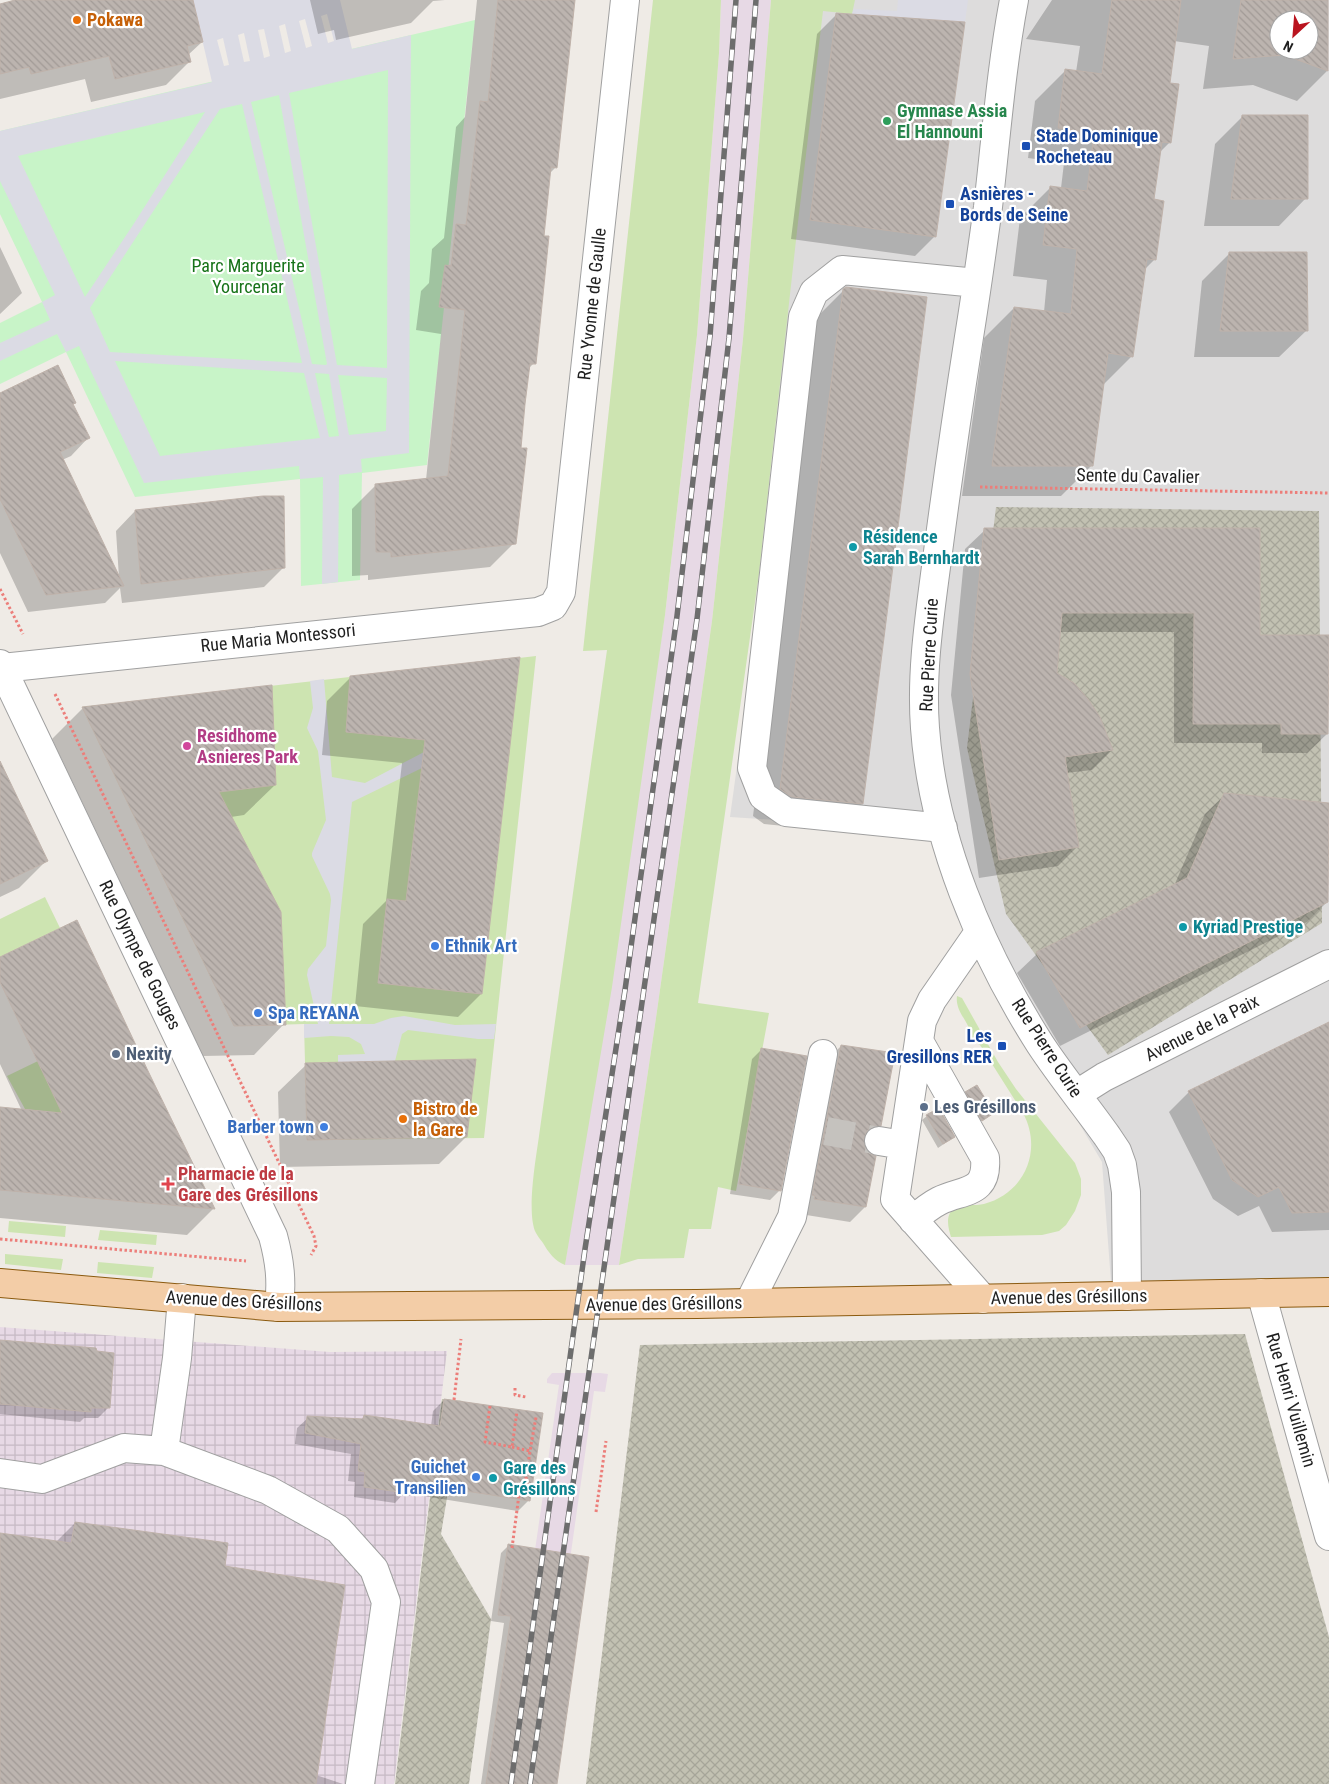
<svg xmlns="http://www.w3.org/2000/svg" width="1329" height="1784" viewBox="0 0 1329 1784" font-family="'Roboto Condensed',sans-serif">
	<defs>
		<pattern id="industrial-grid" width="8" height="8" patternUnits="userSpaceOnUse" patternTransform="scale(1.25)"><rect width="8" height="8" fill="#e7d9e5"/><path d="M0 4h8M4 0v8" fill="none" stroke="#c6bac4"/></pattern>
		<pattern id="construction-cross-hatch" width="8" height="8" patternUnits="userSpaceOnUse" patternTransform="scale(1.25)"><rect width="8" height="8" fill="#c2c1b2"/><path d="M0 0l8 8M0 8l8-8" fill="none" stroke="#a6a599"/></pattern>
		<pattern id="building-back-hatch" width="6" height="6" patternUnits="userSpaceOnUse" patternTransform="scale(1.25)"><rect width="6" height="6" fill="#bcb4af"/><path d="M-1 5l2 2M0 0l6 6M5-1l2 2" fill="none" stroke="#a19a96"/></pattern>
	</defs>
	<rect width="100%" height="100%" fill="#efebe6"/>
	<path fill="#dddcdc" fill-rule="evenodd" d="M812,0H1329V1282L1219,1284L1111,1282L1102,1162L956,916L928,830L730,817L764,570ZM1279,20H1309V50H1279Z"/>
	<path fill="url(#industrial-grid)" d="M0,1327L330,1352L447,1351L394,1784H0Z"/>
	<path fill="#e7d9e5" d="M721,0H771L743,339L712,621L656,1018L619,1265H565L665,615L697,335L719,53Z
		M552,1373H600L608,1374L605,1392L594,1391L538,1784H501L559,1385L547,1383V1379Z"/>
	<path fill="url(#construction-cross-hatch)" d="M996,507L1319,511L1322,923L1108,1055L1006,914L967,748Z
		M1245,1334L1329,1637V1784H586L640,1345Z
		M442,1399L463,1401L441,1534L491,1619L469,1784H395Z"/>
	<path fill="#cde4b1" d="M653,0H721L719,53L697,335L665,615L612,987L565,1265C555,1261 548,1252 543,1243C541,1240 538,1237 536,1233C526,1214 536,1158 539,1136L607,650L583,651Z
		M771,0H855L852,14L823,11L798,222L759,574L698,1003L769,1013L736,1191L718,1187L711,1229H689L684,1258L638,1259L619,1265L656,1018L712,621L743,339Z
		M536,656L484,1138L307,1140L304,1024L234,1026L82,707Z
		M45,897L60,928L0,957V919Z
		M957,996L962,998L998,1062L1016,1089L1075,1163L1081,1179V1195L1075,1211L1066,1225L1059,1231L1042,1235L951,1237C948,1227 945,1216 954,1208C959,1204 976,1206 984,1204C1025,1193 1043,1150 1023,1113L980,1045L970,1039C970,1036 971,1033 970,1031C967,1020 955,1010 957,996Z
		M38,1061L62,1113L25,1109L7,1076Z
		M9,1221L66,1226L65,1237L8,1232Z
		M100,1230L157,1235L156,1245L98,1240Z
		M5,1254L63,1259L61,1270L5,1264Z
		M98,1262L154,1267L152,1278L97,1273Z"/>
	<path fill="#c8f4c8" d="M475,20L427,465L362,473L360,580L301,586L300,479L135,497L66,352L0,384V323L42,302L0,214V131Z"/>
	<path fill="#dbdbe4" fill-rule="evenodd" d="M193,0H340L352,49L411,35L409,453L361,459L362,472L339,475L338,582L322,584L323,477L300,479L299,466L144,483L79,346L66,352L57,334L0,361V343L50,320L42,302L55,295L0,181V131L212,82ZM327,14L334,41L328,43L321,16ZM305,19L312,46L306,48L299,21ZM285,24L291,51L285,53L279,26ZM264,29L270,56L264,58L258,30ZM244,33L250,61L244,62L238,35ZM223,38L229,65L224,66L217,40ZM388,70L387,368L337,365L289,93ZM279,95L327,364L326,365L312,364L251,102ZM242,104L302,363L110,352L90,308L220,109ZM205,112L133,225L85,297L18,156ZM115,361L304,373L320,438L160,456ZM315,373L329,374L339,436L329,437ZM338,375L387,378L386,431L349,435Z
		M898,0H968L965,22L852,14L854,9L897,11Z
		M324,679L332,777L365,783L424,752L422,768L352,802L329,1024H374L391,1018L404,1016L455,1025L496,1024L494,1039H478L408,1030L402,1034L395,1061L338,1063V1055L365,1054L361,1044L349,1037L331,1036L304,1038V1024H318L307,975L308,969L326,946L331,900L330,894L312,856V853L326,820L318,751L307,728L313,708L310,681Z"/>
	<path fill="#0003" fill-rule="evenodd" d="M20,0H192L202,42L188,55L190,61L166,85L91,102L85,79L0,99V5Z
		M310,0H445L433,1L411,23L336,40L334,30L318,34Z
		M477,0H574L556,167L549,174L542,237L534,363L528,369L524,403L514,543L490,567L368,580V575L352,576V509L376,485L426,480L441,334L416,330L421,291L429,283L432,249L444,238L456,127L465,117Z
		M1052,0H1327V71L1297,101L1253,85L1203,89L1209,46L1174,41L1168,84L1170,142L1159,153L1153,201L1155,259L1144,270L1132,356L1102,386L1092,465L1061,496H962L984,338L1014,308L1044,312L1047,280L1013,276L1020,218L1051,187L1061,188L1064,163L1028,158L1035,101L1066,70L1076,72L1080,46L1026,39ZM1279,20H1309V50H1279Z
		M837,14L935,236L915,256L791,239L817,34Z
		M1243,116L1306,198L1279,226H1204L1215,144Z
		M0,247L22,293L0,314Z
		M1230,253L1307,330L1279,357H1194L1202,281Z
		M844,290L862,804L834,831L764,824L753,816L816,318Z
		M0,394L74,403L72,405L88,438L71,456L62,460L119,578L116,531L135,511L283,568L264,587L122,603L120,588L105,603L28,612L0,553Z
		M985,530L1258,637L1327,734L1307,753H1262V743H1174V632H1059L1056,673L1112,750L1092,770L1066,773L1077,847L1058,866L979,878L951,695L965,549Z
		M518,659L481,994L458,1017L355,1006L363,924L386,901L402,763L322,755L327,701L351,677Z
		M270,687L275,785L244,815L231,817L284,1024L254,1055L203,1056L52,739L82,709Z
		M0,791L46,861L19,888L0,897Z
		M1225,795L1327,902L1307,922L1060,1046L1017,973L1037,954L1174,886L1205,814Z
		M0,959L213,1209L187,1235L0,1218V1108L22,1111L0,1064Z
		M1329,1023V1230L1272,1232L1259,1206L1238,1216L1213,1199L1169,1112L1189,1092Z
		M841,1046L880,1125L865,1140H863L865,1207L850,1222L800,1214L826,1061Z
		M762,1049L780,1190L770,1200L730,1194L752,1059Z
		M306,1065L466,1137L439,1164L280,1167L278,1092Z
		M966,1093L992,1113L977,1124L962,1097Z
		M927,1116L954,1137L938,1148L922,1120Z
		M0,1341L108,1408L98,1418H84L80,1422L0,1414Z
		M444,1400L529,1500L518,1511L404,1493L395,1503L354,1497L355,1482L348,1481L351,1454L295,1444L297,1428L308,1418L361,1420L364,1416L431,1426L433,1411Z
		M75,1523L223,1567L316,1775L343,1784H0V1534L56,1542Z
		M508,1546L556,1784H481L504,1623L491,1621L501,1553Z"/>
	<path fill="url(#building-back-hatch)" stroke="#bfb2aa" fill-rule="evenodd" d="M15,0H193L203,42L187,46L191,62L115,79L109,56L31,74L29,67L0,74V4Z
		M498,0H575L557,168L551,167L544,236H549L536,364H530L525,404L521,448H527L516,544L391,557V552H376L375,484L448,476L465,310L439,307L445,265L451,266L456,224L466,225L480,101L488,102Z
		M1112,0H1181L1170,83L1179,84L1171,143L1162,142L1154,199L1164,201L1156,260L1147,259L1133,357L1108,353L1093,466H992L1014,307L1071,314L1077,249L1043,245L1050,186L1087,191L1094,133L1058,128L1065,69L1102,74Z
		M1241,0H1328V71L1284,55L1233,59ZM1279,20H1309V50H1279Z
		M836,13L965,22L936,237L810,220Z
		M1242,115H1308V199H1231Z
		M1229,252H1307L1308,331H1220Z
		M846,287L927,297L863,804L792,797L780,789L843,289Z
		M58,365L76,403L73,404L90,438L60,452L124,586L46,595L0,499V393Z
		M263,496H284L285,568L141,584L135,510Z
		M984,528H1260V635H1329L1328,734H1281V724H1193L1194,613H1062L1057,673L1074,683L1088,699L1100,717L1113,750L1065,757L1079,847L999,860L970,674Z
		M520,657L482,994L378,983L387,899L406,901L425,740L346,732L350,676Z
		M272,685L276,785L219,792L281,912L286,1025L234,1026L82,707Z
		M0,761L48,861L0,884Z
		M1224,793L1329,803L1328,902L1080,1028L1036,952L1187,878Z
		M77,920L149,1073L215,1209L0,1190V1107L62,1113L0,982V957Z
		M1329,1022V1212L1292,1213L1279,1187L1258,1197L1232,1180L1188,1091Z
		M841,1045L895,1053L881,1126L873,1127L867,1131L864,1138L865,1147L869,1153L876,1156L866,1207L814,1199L815,1196L812,1195Z
		M761,1048L807,1056L781,1191L739,1184Z
		M476,1059L467,1137L307,1140L305,1063Z
		M977,1085L994,1113L982,1121L965,1092Z
		M939,1108L955,1137L943,1144L926,1115Z
		M0,1340L96,1348L97,1351L114,1353L110,1408H91V1412L0,1404Z
		M444,1399L543,1413L530,1501L408,1482L406,1493L364,1487L365,1472L358,1471L361,1444L305,1433L307,1416L363,1419L364,1415L440,1426Z
		M75,1522L228,1543L225,1566L345,1585L316,1784H0V1533L71,1543Z
		M508,1544L589,1557L557,1784H486L511,1616L498,1615Z"/>
	<g fill="none" stroke-linecap="round" stroke-linejoin="round">
		<path stroke="#c5c2be" stroke-width="28" stroke-dasharray="28 14" stroke-linecap="butt" d="M826,1131L879,1141"/>
		<g stroke="#a0a0a0" stroke-width="30">
			<path id="minor" d="M1014,0C1001,69 996,138 988,207C982,250 976,294 969,337C957,414 946,490 936,567C929,620 921,674 925,728C933,839 981,951 1040,1044C1061,1076 1085,1105 1107,1136L1117,1151L1122,1165L1126,1192L1127,1296
				M0,664L273,1236C280,1262 282,1281 279,1307
				M2,668L538,612L553,606L561,592L625,0
				M943,828L786,812L763,796L752,768L803,317L814,292L842,270L977,283
				M979,932L932,1000L922,1021L895,1199L983,1299
				M1077,1094L1104,1077L1329,964
				M879,1141L903,1145
				M913,1220C921,1213 929,1206 939,1201C963,1189 988,1195 985,1158L919,1041
				M1261,1293L1329,1536
				M749,1303L792,1217L823,1054
				M164,1451L268,1490L338,1529L374,1569L386,1602L360,1784
				M0,1473L42,1479L124,1448L164,1451L177,1358L182,1298"/>
		</g>
		<g stroke="#8b5a0f" stroke-width="30">
			<path id="major" d="M0,1283L279,1307L697,1304L1329,1292"/>
		</g>
		<path stroke="#ec7e7a" stroke-width="3" stroke-dasharray="2.5 2.5" stroke-linecap="butt" d="M980,487L1329,493
			M0,589L23,634
			M55,694L314,1236L316,1246L311,1255
			M0,1239L246,1261
			M515,1388V1395L526,1397
			M454,1400L461,1339
			M490,1406L485,1442L512,1447L517,1411
			M512,1447L530,1451L536,1417
			M528,1489L526,1479L530,1451
			M596,1512L606,1441
			M512,1548L520,1487L526,1479"/>
		<use href="#minor" stroke="#fff" stroke-width="28"/>
		<use href="#major" stroke="#f3cda7" stroke-width="28"/>
		<g stroke="#6d6d6d" stroke-width="5.5">
			<path id="rail" d="M511,1784L585,1249L625,990L677,616L710,336L736,0
				M530,1784L697,619L729,338L756,0"/>
		</g>
		<use href="#rail" stroke="#fff" stroke-width="4" stroke-dasharray="11" stroke-linecap="butt"/>
	</g>
	<g fill="#e8710a" stroke="#fff" stroke-width="2">
		<circle cx="77" cy="20" r="5"/>
		<circle cx="403" cy="1119" r="5"/>
	</g>
	<circle fill="#2e9e5b" stroke="#fff" stroke-width="2" cx="887" cy="121" r="5"/>
	<g fill="#1a4fb4" stroke="#fff" stroke-width="2">
		<rect x="1021" y="141" width="10" height="10" rx="2.5"/>
		<rect x="945" y="199" width="10" height="10" rx="2.5"/>
		<rect x="997" y="1041" width="10" height="10" rx="2.5"/>
	</g>
	<g fill="#0f9aa8" stroke="#fff" stroke-width="2">
		<circle cx="853" cy="547" r="5"/>
		<circle cx="1183" cy="927" r="5"/>
		<circle cx="493" cy="1478" r="5"/>
	</g>
	<circle fill="#d1479c" stroke="#fff" stroke-width="2" cx="187" cy="746" r="5"/>
	<g fill="#3f7fe0" stroke="#fff" stroke-width="2">
		<circle cx="435" cy="946" r="5"/>
		<circle cx="258" cy="1013" r="5"/>
		<circle cx="324" cy="1127" r="5"/>
		<circle cx="476" cy="1477" r="5"/>
	</g>
	<g fill="#5c6f8a" stroke="#fff" stroke-width="2">
		<circle cx="116" cy="1054" r="5"/>
		<circle cx="924" cy="1107" r="5"/>
	</g>
	<path fill="#e0444e" stroke="#fff" stroke-width="2" d="M165.5 1176.5h5v5h5v5h-5v5h-5v-5h-5v-5h5z"/>
	<g text-anchor="middle" stroke-width="4.5" stroke-linejoin="round" paint-order="stroke">
		<g font-size="18" font-weight="bold" fill="#c56008" stroke="#fff" text-anchor="start">
			<text x="87" y="26">Pokawa</text>
			<text x="413" y="1115">Bistro de<tspan x="413" dy="21">la Gare</tspan></text>
		</g>
		<g font-size="18" font-weight="bold" fill="#27864d" stroke="#fff" text-anchor="start">
			<text x="897" y="117">Gymnase Assia<tspan x="897" dy="21">El Hannouni</tspan></text>
		</g>
		<g font-size="18" font-weight="bold" fill="#164399" stroke="#fff" text-anchor="start">
			<text x="1036" y="142">Stade Dominique<tspan x="1036" dy="21">Rocheteau</tspan></text>
			<text x="960" y="200">Asnières -<tspan x="960" dy="21">Bords de Seine</tspan></text>
			<text x="992" y="1042" text-anchor="end">Les<tspan x="992" dy="21">Gresillons RER</tspan></text>
		</g>
		<g font-size="18" fill="#177319" stroke="#fff">
			<text x="248" y="272">Parc Marguerite<tspan x="248" dy="21">Yourcenar</tspan></text>
		</g>
		<g font-size="18" fill="#1f1f1f" stroke="#fff">
			<text transform="translate(592 304) rotate(-84)" y="6">Rue Yvonne de Gaulle</text>
			<text transform="translate(1138 476) rotate(1)" y="6">Sente du Cavalier</text>
			<text transform="translate(278 638) rotate(-6)" y="6">Rue Maria Montessori</text>
			<text transform="translate(929 655) rotate(-87)" y="6">Rue Pierre Curie</text>
			<text transform="translate(140 955) rotate(64)" y="6">Rue Olympe de Gouges</text>
			<text transform="translate(1202 1028) rotate(-27)" y="6">Avenue de la Paix</text>
			<text transform="translate(1047 1048) rotate(57)" y="6">Rue Pierre Curie</text>
			<text transform="translate(1069 1297) rotate(-1)" y="6">Avenue des Grésillons</text>
			<text transform="translate(244 1301) rotate(3)" y="6">Avenue des Grésillons</text>
			<text transform="translate(664 1304) rotate(-1)" y="6">Avenue des Grésillons</text>
			<text transform="translate(1291 1400) rotate(74)" y="6">Rue Henri Vuillemin</text>
		</g>
		<g font-size="18" font-weight="bold" fill="#0d838f" stroke="#fff" text-anchor="start">
			<text x="863" y="543">Résidence<tspan x="863" dy="21">Sarah Bernhardt</tspan></text>
			<text x="1193" y="933">Kyriad Prestige</text>
			<text x="503" y="1474">Gare des<tspan x="503" dy="21">Grésillons</tspan></text>
		</g>
		<g font-size="18" font-weight="bold" fill="#b23c85" stroke="#fff" text-anchor="start">
			<text x="197" y="742">Residhome<tspan x="197" dy="21">Asnieres Park</tspan></text>
		</g>
		<g font-size="18" font-weight="bold" fill="#366cbe" stroke="#fff" text-anchor="start">
			<text x="445" y="952">Ethnik Art</text>
			<text x="268" y="1019">Spa REYANA</text>
			<text x="314" y="1133" text-anchor="end">Barber town</text>
			<text x="466" y="1473" text-anchor="end">Guichet<tspan x="466" dy="21">Transilien</tspan></text>
		</g>
		<g font-size="18" font-weight="bold" fill="#4e5e75" stroke="#fff" text-anchor="start">
			<text x="126" y="1060">Nexity</text>
			<text x="934" y="1113">Les Grésillons</text>
		</g>
		<g font-size="18" font-weight="bold" fill="#be3a42" stroke="#fff" text-anchor="start">
			<text x="178" y="1180">Pharmacie de la<tspan x="178" dy="21">Gare des Grésillons</tspan></text>
		</g>
	</g>
	<g transform="translate(1294 35) rotate(206)"><circle r="24" fill="#ffffff" stroke="#a5a5a5"/>
	<path d="M0-4L9 19L0 12L-9 19Z" fill="#ba141f"/>
	<text y="-8" font-size="14" font-weight="bold" text-anchor="middle" fill="#1f1f1f">N</text>
	</g>
</svg>
